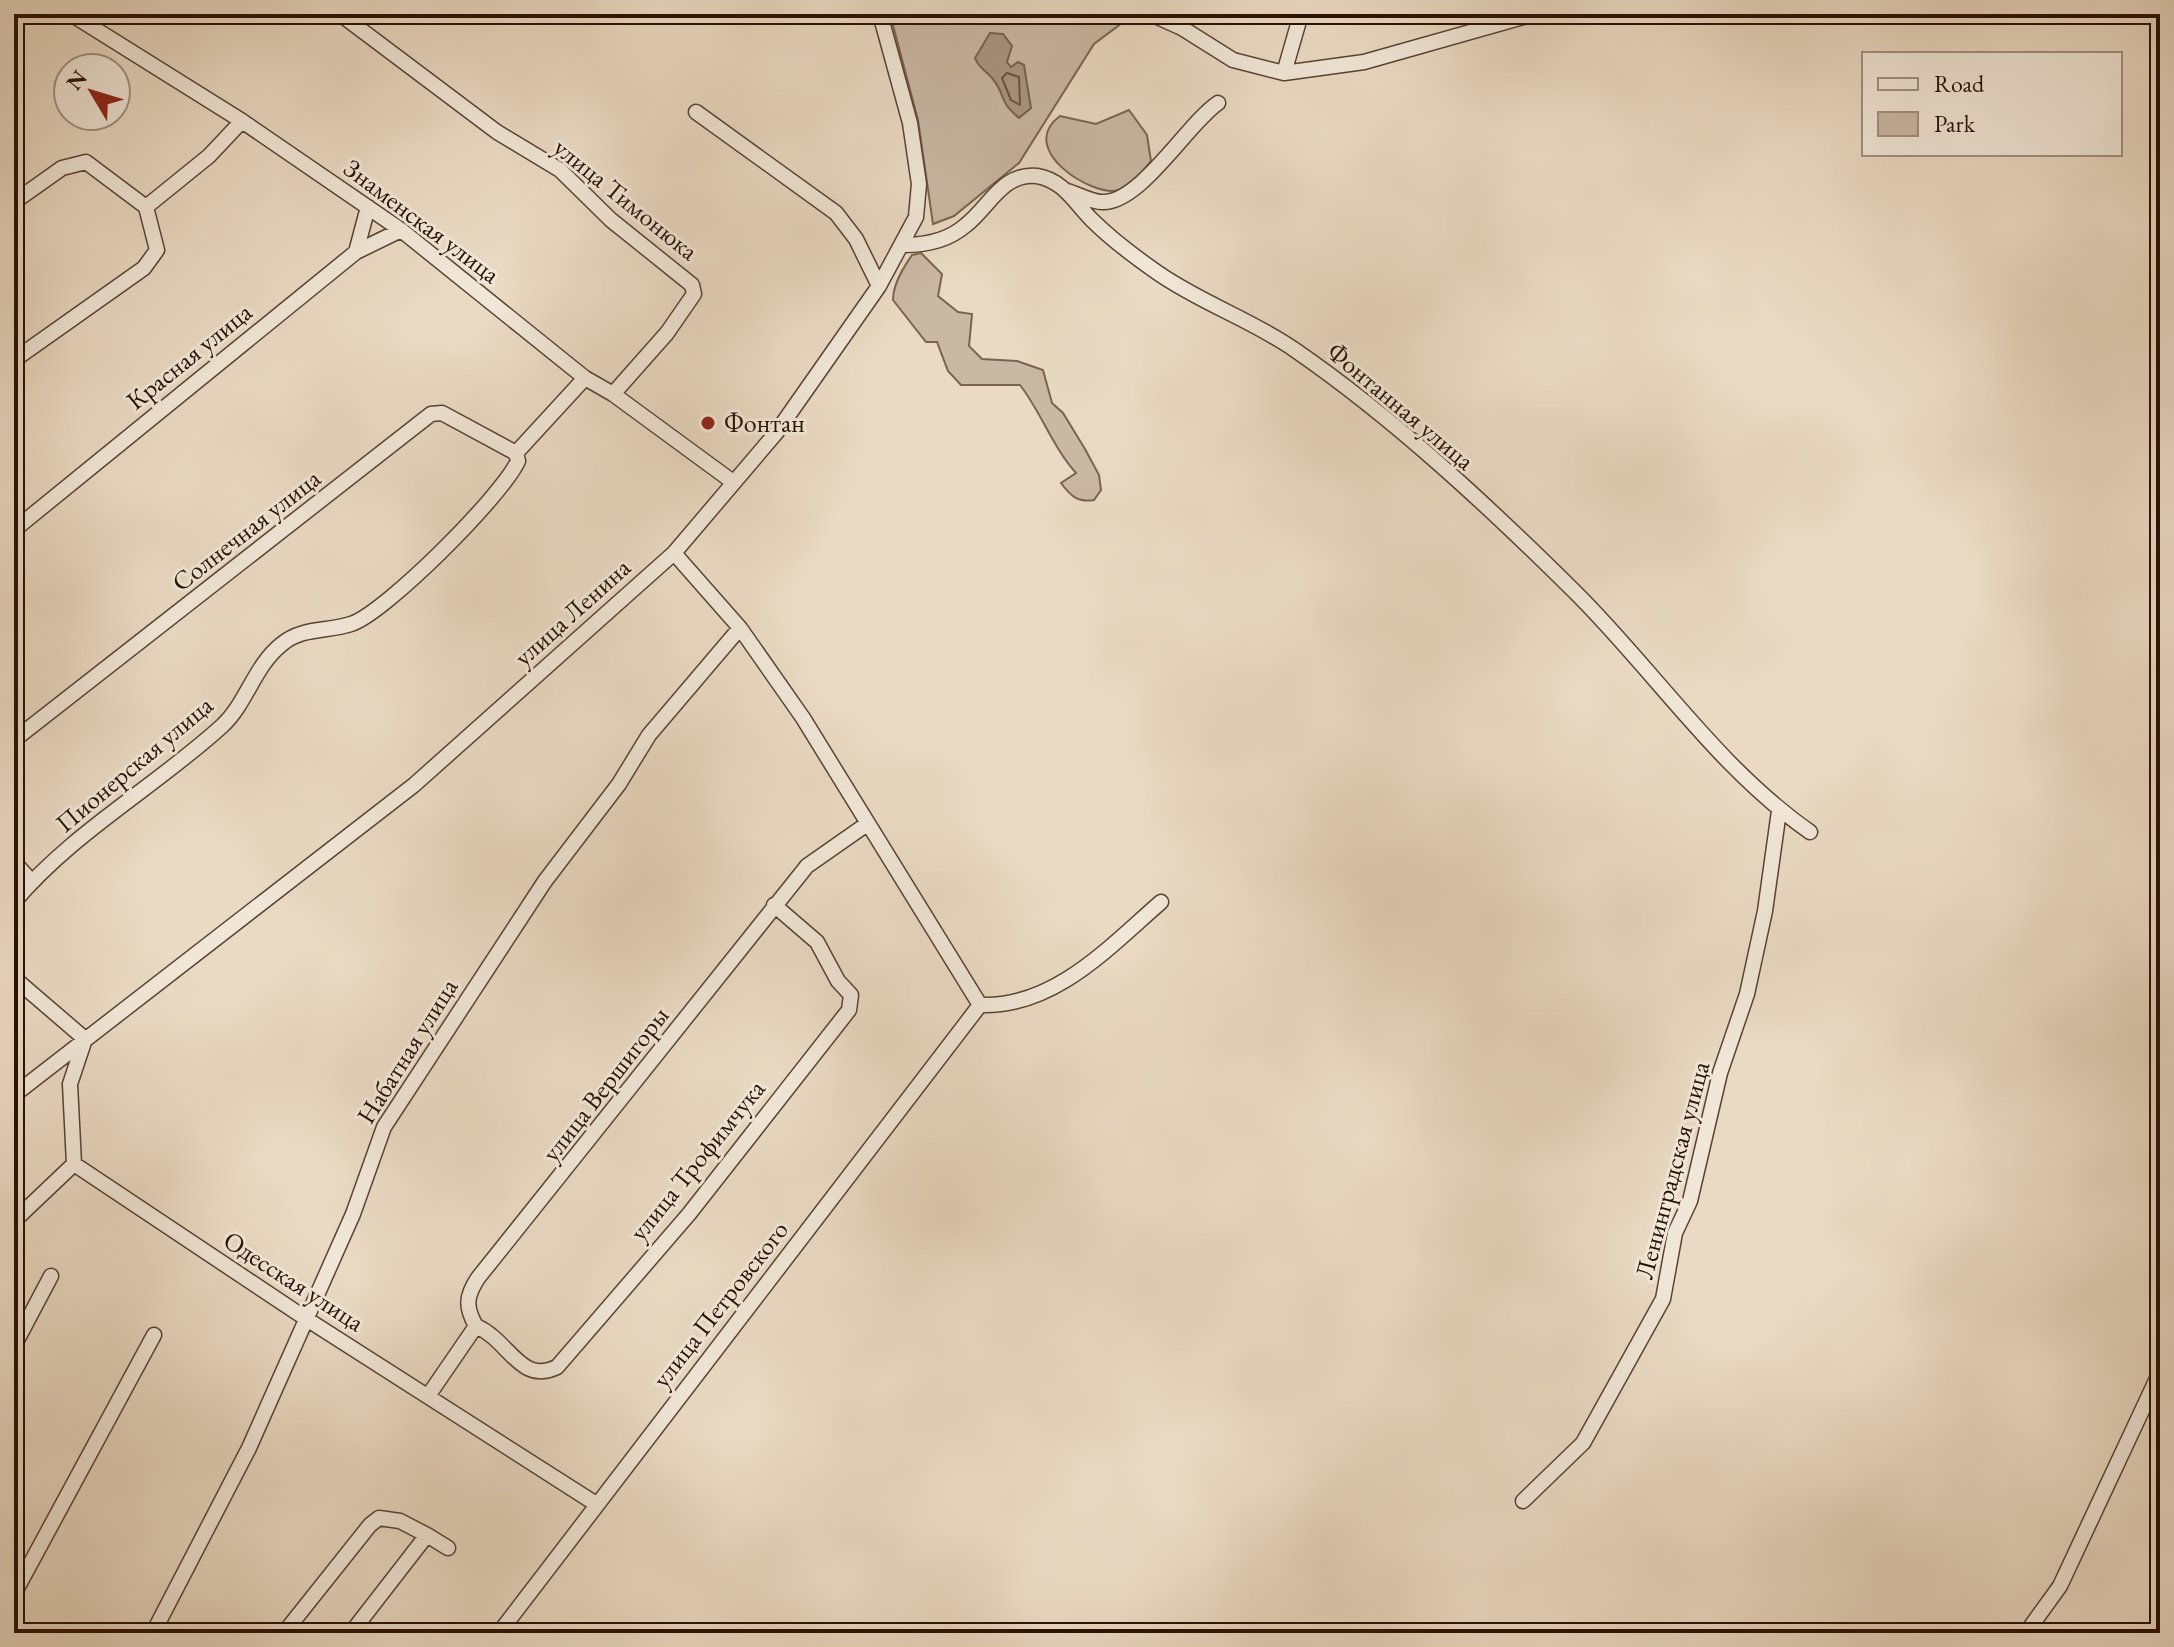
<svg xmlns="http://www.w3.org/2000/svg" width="2174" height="1647" viewBox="0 0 2174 1647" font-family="'EB Garamond',serif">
	<rect width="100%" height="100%" fill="#eadac3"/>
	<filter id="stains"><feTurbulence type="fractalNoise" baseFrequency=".0025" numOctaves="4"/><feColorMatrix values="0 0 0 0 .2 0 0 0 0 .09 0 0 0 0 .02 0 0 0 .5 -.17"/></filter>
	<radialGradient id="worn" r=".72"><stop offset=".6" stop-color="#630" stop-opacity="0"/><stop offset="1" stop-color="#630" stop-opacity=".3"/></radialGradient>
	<path fill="#c9b8a3" stroke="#796454" stroke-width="2" d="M890,14H1109L1126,20L1094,44L1019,163L954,216L933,224L918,120Z
		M1129,110L1147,135L1151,161C1143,171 1131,186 1119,190C1093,198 1015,149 1060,116L1096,124Z
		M921,253L942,274L938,296L958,312L972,314L969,346L982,359L1017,361L1043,370L1052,403L1063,413L1085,449L1099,475L1101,490L1094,500C1077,503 1070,495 1061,483L1076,473C1052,446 1041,412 1020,385H961L948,371L937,342H926L893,300C893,284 903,268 912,255Z"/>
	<path fill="#a89582" stroke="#756050" stroke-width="2" d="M990,33L1003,34L1012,46L1007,62L1011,67L1018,62L1024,65L1031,108L1019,118C997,100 1007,96 992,78C986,70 979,69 975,58Z"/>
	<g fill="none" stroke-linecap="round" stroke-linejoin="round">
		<path stroke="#685243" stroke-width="2" d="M1007,73L1019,77L1020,105L1011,100L1002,78Z"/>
		<g stroke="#594234" stroke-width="17">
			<path id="minor" d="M71,14L242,121L401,230L585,378L613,394L733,482
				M340,14L497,132L560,170L611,220L692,285L694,294L667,333L613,394
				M1151,14L1182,28L1233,60L1284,73L1364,62L1534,14
				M14,21L23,14
				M1284,73L1301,14
				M696,112L836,213L856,239L879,286
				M1067,191C1078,194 1091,202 1102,202C1140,204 1188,123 1218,103
				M14,202L62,168L86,162L146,207
				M904,245C927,245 949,240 966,225C989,207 1003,172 1037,176C1063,180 1075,203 1092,220C1112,240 1135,257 1158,273C1201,303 1252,320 1295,350C1395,419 1488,506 1574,591C1653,669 1718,768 1810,832
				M356,252L368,207
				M14,360L144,268L157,250L146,207L209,156L242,121
				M14,530L356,252L401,230
				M14,740L431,414L442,413L516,453
				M14,862L31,881
				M14,902C73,832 155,787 222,726C247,703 254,666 282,644C302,627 327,632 351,624C385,613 502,496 518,461L516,453L585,378
				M14,978L85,1039
				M980,1005C1054,1008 1109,947 1161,902
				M85,1039L70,1084L74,1164L305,1318L596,1504
				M14,1095L414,785L674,553L776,433L879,286L916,217L919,184L910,123L880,14
				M14,1221L74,1164
				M476,1326C510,1341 520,1385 557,1367L689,1214L849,1010L851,995L838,981L817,942L774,905
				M14,1346L51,1276
				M428,1396L476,1326C465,1307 466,1296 478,1278L807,866L867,824
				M1523,1501L1583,1443L1663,1299L1675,1233L1690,1201L1720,1073L1747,994L1765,911L1779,811
				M427,1535L448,1548
				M14,1594L154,1335
				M153,1633L249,1448L353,1214L384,1127L545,881L619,784L649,735L740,628
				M284,1633L370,1525L379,1518L400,1521L427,1535L351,1633
				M499,1633L980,1005L803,718L740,628L674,553
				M2026,1633L2060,1586L2160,1372"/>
		</g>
		<use href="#minor" stroke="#f1e7d8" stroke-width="14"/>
	</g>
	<circle fill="#8f2418" stroke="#f1e7d8" stroke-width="3" cx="708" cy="423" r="8"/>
	<g text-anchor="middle" stroke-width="6" stroke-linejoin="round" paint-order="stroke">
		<g font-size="26" fill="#291004" stroke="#f1e7d8">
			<text transform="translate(626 199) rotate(39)" y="9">улица Тимонюка</text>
			<text transform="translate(422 221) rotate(37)" y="9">Знаменская улица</text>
			<text transform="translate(189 356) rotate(-39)" y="9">Красная улица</text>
			<text transform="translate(1401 406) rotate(40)" y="9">Фонтанная улица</text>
			<text transform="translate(246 530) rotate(-38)" y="9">Солнечная улица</text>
			<text transform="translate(572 612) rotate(-42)" y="9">улица Ленина</text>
			<text transform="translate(134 764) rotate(-40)" y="9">Пионерская улица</text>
			<text transform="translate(407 1051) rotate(-58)" y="9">Набатная улица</text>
			<text transform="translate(605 1084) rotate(-52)" y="9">улица Вершигоры</text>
			<text transform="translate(697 1160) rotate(-51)" y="9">улица Трофимчука</text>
			<text transform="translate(1672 1170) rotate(-75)" y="9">Ленинградская улица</text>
			<text transform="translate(294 1281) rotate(33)" y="9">Одесская улица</text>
			<text transform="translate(720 1304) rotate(-52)" y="9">улица Петровского</text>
		</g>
		<g font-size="26" fill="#291004" stroke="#f1e7d8" text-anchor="start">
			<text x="724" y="432">Фонтан</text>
		</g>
	</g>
	<rect width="2174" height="1647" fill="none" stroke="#eadac3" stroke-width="48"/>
	<rect x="16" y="16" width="2142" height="1615" fill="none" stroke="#291004" stroke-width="4"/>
	<rect x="24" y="24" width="2126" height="1599" fill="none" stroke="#291004" stroke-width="2"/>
	<rect x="1862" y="52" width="260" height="104" fill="#f1e7d8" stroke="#a19183" stroke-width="2"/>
	<rect x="1878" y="78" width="40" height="12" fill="#f1e7d8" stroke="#a19183" stroke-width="2"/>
	<text x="1934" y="92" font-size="24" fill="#291004">Road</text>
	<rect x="1878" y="112" width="40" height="24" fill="#c9b8a3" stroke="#a19183" stroke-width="2"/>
	<text x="1934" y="132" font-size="24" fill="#291004">Park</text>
	<g transform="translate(92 92) rotate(308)"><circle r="38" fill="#f1e7d8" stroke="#a19183" stroke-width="2"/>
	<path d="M0-6L14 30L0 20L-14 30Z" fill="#8f2418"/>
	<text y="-12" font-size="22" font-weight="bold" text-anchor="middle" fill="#291004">N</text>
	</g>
	<rect width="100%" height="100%" filter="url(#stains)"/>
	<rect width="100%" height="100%" fill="url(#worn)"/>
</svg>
